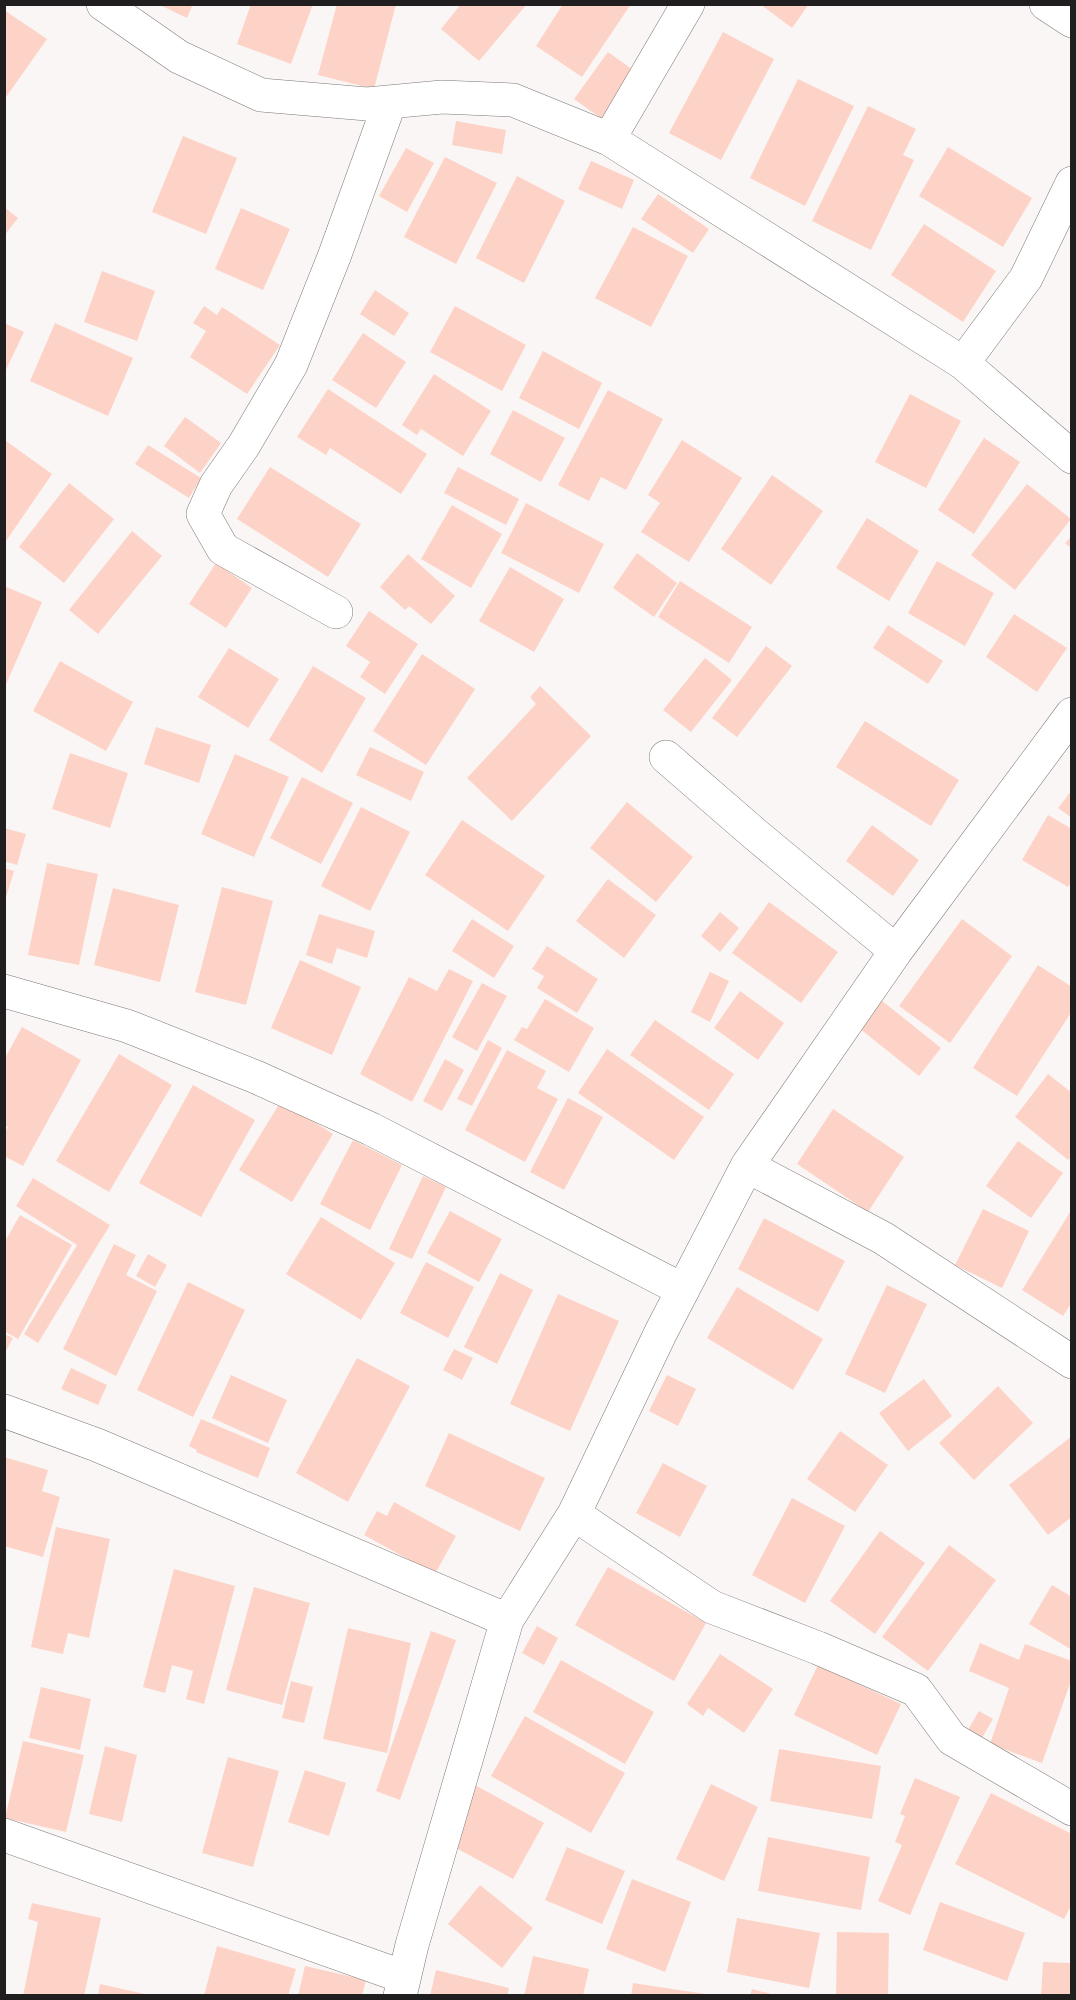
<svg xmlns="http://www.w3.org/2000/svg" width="1076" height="2000" viewBox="0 0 1076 2000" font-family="Merriweather,serif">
	<rect width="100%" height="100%" fill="#faf6f5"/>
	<path fill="#fed3c7" d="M158,4H193L187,18Z
		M251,4H313L291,64L237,44Z
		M337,4H396L374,89L318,75Z
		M461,4H527L479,61L441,29Z
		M563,4H631L582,77L536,46Z
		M760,4H809L792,28Z
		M4,10L47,39L4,100Z
		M723,32L774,59L721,160L669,133Z
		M608,52L636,72L602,119L574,99Z
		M798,79L854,106L805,206L750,178Z
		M868,106L916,129L903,155L914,160L871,250L812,221Z
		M456,121L506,130L502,154L452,145Z
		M183,136L237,158L206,234L152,212Z
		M948,147L1032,198L1003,247L919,196Z
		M406,148L434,163L407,212L379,196Z
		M445,157L497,183L456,264L404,237Z
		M591,161L634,180L622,209L578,189Z
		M517,176L565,201L524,283L476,258Z
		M658,194L709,229L693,253L641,219Z
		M4,207L18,218L4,236Z
		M241,208L290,229L263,290L215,269Z
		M924,224L996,271L963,322L891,275Z
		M633,227L688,256L651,327L595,298Z
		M102,271L155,291L137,341L84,322Z
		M375,290L409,313L394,336L360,314Z
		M204,306L217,315L222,307L280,345L247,394L190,357L206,331L193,323Z
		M455,306L526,345L502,391L430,352Z
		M4,323L24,332L4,374Z
		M55,323L133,358L108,416L30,381Z
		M363,333L406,362L376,408L332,380Z
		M543,351L602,383L579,429L519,398Z
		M434,374L491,411L463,456L421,429L417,435L402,425Z
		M328,389L427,454L401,494L330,448L326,455L297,437Z
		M608,390L663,419L626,490L601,477L589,501L558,485Z
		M910,394L961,421L926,488L875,462Z
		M513,410L565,438L541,482L490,454Z
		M185,417L221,443L200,473L164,446Z
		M984,438L1020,462L974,534L938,510Z
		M682,440L742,478L689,562L641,532L660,503L648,495Z
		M6,441L52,474L6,541L4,540Z
		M148,445L201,478L189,498L135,464Z
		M270,467L361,524L328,577L237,519Z
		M458,467L519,499L506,525L444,493Z
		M772,475L823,511L771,585L721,549Z
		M69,483L114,519L64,583L19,547Z
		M1027,484L1071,519L1015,590L971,555Z
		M526,503L604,544L579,593L501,553Z
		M452,505L502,534L471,588L421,559Z
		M867,518L919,551L889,601L836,568Z
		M132,531L162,556L98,634L69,610Z
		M1072,536V549L1065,543Z
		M637,553L677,583L654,617L613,588Z
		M408,554L455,596L431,624L409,606L405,610L380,587Z
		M937,561L994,593L965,646L908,613Z
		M216,563L252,588L226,628L189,604Z
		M510,567L564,599L534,652L479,621Z
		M680,581L752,627L729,663L658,617Z
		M4,586L42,602L4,689Z
		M369,611L418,644L385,694L360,677L370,662L346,646Z
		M1014,614L1067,648L1037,692L986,657Z
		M888,625L943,661L928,684L873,648Z
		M766,646L792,666L737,737L712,718Z
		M229,648L279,679L248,728L198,697Z
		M422,654L475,689L426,765L373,731Z
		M705,658L732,680L691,732L663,710Z
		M60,661L133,702L106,751L33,711Z
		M313,666L366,698L322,773L269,740Z
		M540,686L591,736L512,821L467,778L536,704L530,697Z
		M865,721L959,780L931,826L836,767Z
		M156,727L211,745L199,783L144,764Z
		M370,747L424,772L411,801L356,775Z
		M70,753L128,773L110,828L52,809Z
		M235,754L289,777L254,857L201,834Z
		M302,777L353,803L321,864L270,838Z
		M1072,790V818L1058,808Z
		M627,802L693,857L656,902L590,848Z
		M361,807L410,832L370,911L321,886Z
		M1048,815L1072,829V881L1068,887L1022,860Z
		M462,820L545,876L508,931L425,875Z
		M872,825L919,860L893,896L846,861Z
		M4,828L26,834L17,865L4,861Z
		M47,863L98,874L79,965L28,955Z
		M4,868L14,871L5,901H4Z
		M608,879L656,915L624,958L576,921Z
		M222,887L273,901L246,1005L195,992Z
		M113,888L179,905L160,982L94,965Z
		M769,902L838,952L801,1003L732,953Z
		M720,912L739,928L720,952L701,936Z
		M319,914L375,931L367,958L337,948L332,964L306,955Z
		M472,919L514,946L494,978L452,951Z
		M962,919L1012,956L950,1043L899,1006Z
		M547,946L598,979L577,1013L537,988L544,976L532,969Z
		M300,960L361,987L332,1055L271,1028Z
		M1038,965L1072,987V1011L1017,1096L973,1068Z
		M449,969L473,981L412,1102L360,1074L409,977L437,991Z
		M710,972L729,981L710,1022L691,1012Z
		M482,983L507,996L477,1051L452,1037Z
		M740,991L784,1023L758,1060L714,1028Z
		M545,999L594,1028L569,1072L514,1040L522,1027L527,1029Z
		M881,1000L941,1048L919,1076L859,1028Z
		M655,1020L734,1074L709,1110L630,1055Z
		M22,1027L81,1060L23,1166L4,1156V1134L8,1127L4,1125V1060Z
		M488,1040L502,1048L472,1106L457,1099Z
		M607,1049L704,1117L674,1160L578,1093Z
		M507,1050L546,1071L537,1088L558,1099L525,1162L465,1130Z
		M119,1054L172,1085L109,1192L56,1161Z
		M445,1059L464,1070L442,1111L423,1101Z
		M1048,1074L1072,1093V1156L1068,1160L1015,1117Z
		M193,1085L255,1120L201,1217L139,1183Z
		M568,1098L603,1117L564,1190L530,1172Z
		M281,1101L333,1134L292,1202L239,1170Z
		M833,1109L904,1157L868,1212L797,1164Z
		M353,1140L402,1165L370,1230L320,1204Z
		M1018,1141L1063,1173L1031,1218L986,1186Z
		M423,1176L446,1187L412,1259L389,1249Z
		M33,1178L110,1225L38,1343L24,1334L77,1245L16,1206Z
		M983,1209L1029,1231L1002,1288L955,1265Z
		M1072,1209V1302L1063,1316L1022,1290Z
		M450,1211L502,1239L479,1282L427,1253Z
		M20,1215L72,1245L18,1339L4,1331V1243Z
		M321,1217L395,1263L361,1320L286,1274Z
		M764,1218L845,1261L818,1312L738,1269Z
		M114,1244L136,1255L126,1275L157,1291L116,1376L63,1349Z
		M148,1254L167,1265L155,1287L136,1276Z
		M426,1262L474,1287L448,1338L400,1313Z
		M500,1273L533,1290L497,1364L464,1347Z
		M188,1282L245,1310L193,1417L137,1390Z
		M887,1285L927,1304L885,1393L845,1374Z
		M737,1287L823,1339L793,1390L707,1338Z
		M558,1294L619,1321L570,1431L510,1404Z
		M4,1334L13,1338L4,1354Z
		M454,1349L473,1358L462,1380L443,1370Z
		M357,1358L410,1386L348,1502L296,1473Z
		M71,1368L107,1385L98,1405L61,1389Z
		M231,1375L287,1400L268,1443L212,1418Z
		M667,1375L696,1389L678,1426L649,1411Z
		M924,1379L952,1416L908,1451L879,1413Z
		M998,1386L1033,1423L974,1480L939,1443Z
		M201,1419L270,1448L258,1478L196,1452L197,1450L189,1446Z
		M840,1431L888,1465L855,1512L807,1479Z
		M449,1433L545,1478L520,1531L425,1486Z
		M1072,1436V1517L1048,1535L1009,1485Z
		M4,1457L48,1470L42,1491L60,1497L43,1557L4,1546Z
		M663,1463L707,1486L680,1537L636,1513Z
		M792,1498L845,1526L805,1603L752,1575Z
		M394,1502L456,1536L435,1574L364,1535L377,1511L387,1516Z
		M56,1527L110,1539L89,1638L68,1633L63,1654L31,1647Z
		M880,1531L925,1563L875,1634L830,1601Z
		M949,1545L996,1580L928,1671L882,1637Z
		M608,1567L706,1623L674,1681L575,1625Z
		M174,1569L235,1586L204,1704L186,1699L193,1671L172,1665L165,1693L143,1687Z
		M1052,1585L1072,1597V1650L1029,1624Z
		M254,1587L310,1603L282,1705L226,1690Z
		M537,1626L558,1638L544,1665L522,1653Z
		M348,1628L411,1643L387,1753L323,1739Z
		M431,1631L456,1640L400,1800L376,1791Z
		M980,1643L1019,1660L1025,1644L1072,1661V1678L1042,1763L990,1744L1009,1688L969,1671Z
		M720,1654L773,1689L744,1733L708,1708L703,1716L687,1704Z
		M561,1660L654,1712L625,1764L533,1712Z
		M818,1665L901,1704L877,1755L794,1715Z
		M291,1681L313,1687L304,1723L282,1718Z
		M41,1687L91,1699L80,1750L29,1738Z
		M979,1711L993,1719L979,1743L965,1735Z
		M525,1716L625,1773L591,1833L491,1776Z
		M23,1741L84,1755L66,1832L5,1818Z
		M105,1746L137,1755L122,1822L89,1814Z
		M779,1749L881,1766L872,1819L770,1801Z
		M228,1757L279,1771L253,1867L202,1853Z
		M305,1770L346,1783L329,1836L288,1822Z
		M915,1778L960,1797L910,1915L878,1901L902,1845L895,1842L905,1816L900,1814Z
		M711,1784L758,1807L724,1881L676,1859Z
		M475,1785L544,1823L513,1879L445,1842Z
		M991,1793L1072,1834V1904L1064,1919L955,1864Z
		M768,1837L870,1857L861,1910L758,1891Z
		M567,1847L625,1871L602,1924L545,1900Z
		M632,1879L691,1902L665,1972L606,1949Z
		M480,1885L533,1928L502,1968L448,1924Z
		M940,1902L1025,1933L1007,1981L923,1950Z
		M32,1903L101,1918L84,1996H23L38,1922L28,1919Z
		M737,1918L820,1933L809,1988L727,1972Z
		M837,1932L889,1933L888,1996H836Z
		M217,1946L296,1969L288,1996H204Z
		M533,1956L589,1969L583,1996H524Z
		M1043,1962L1072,1963V1996H1041Z
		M305,1966L366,1980L362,1996H298Z
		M436,1970L509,1988L507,1996H430Z
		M633,1983L706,1994V1996H631Z
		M100,1984L149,1995V1996H98Z
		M752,1989L775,1995L774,1996H750Z"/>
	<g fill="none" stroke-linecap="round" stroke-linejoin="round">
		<g stroke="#7c7977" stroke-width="34">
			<path id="minor" d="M103,4L179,57L261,95L367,104L442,97L513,100L609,139L963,363L1072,457
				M1046,4L1072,21
				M609,139L688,4
				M963,363L1026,278L1072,183
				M336,612L223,549L203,514L216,485L244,445L291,365L334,257L390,102
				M666,757L756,835L896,951
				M4,991L127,1026L256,1077L371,1129L683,1290
				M747,1166L883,1238L1072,1362
				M4,1411L97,1445L507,1620
				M574,1514L712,1607L818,1648L916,1690L952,1739L1072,1809
				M4,1835L404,1977
				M400,1996L412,1945L507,1620L574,1514L661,1332L747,1166L896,951L1072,714"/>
		</g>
		<use href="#minor" stroke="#fff" stroke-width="33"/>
	</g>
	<rect width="1076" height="2000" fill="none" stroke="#201e1e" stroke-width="12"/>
</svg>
